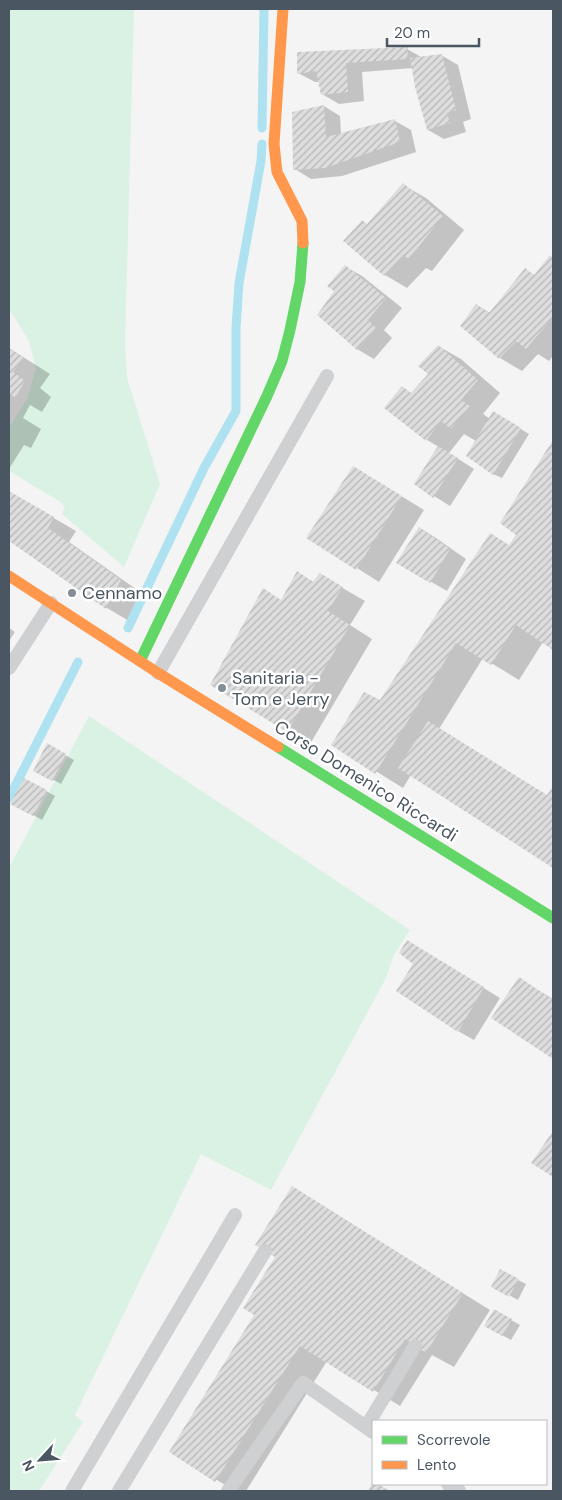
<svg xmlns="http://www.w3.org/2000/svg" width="562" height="1500" viewBox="0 0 562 1500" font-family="'DM Sans',sans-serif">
	<defs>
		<pattern id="building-hatch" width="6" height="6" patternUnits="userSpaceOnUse" patternTransform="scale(1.25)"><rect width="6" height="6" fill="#ddddde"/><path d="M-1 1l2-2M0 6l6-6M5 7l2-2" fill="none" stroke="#b5b6b7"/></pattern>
	</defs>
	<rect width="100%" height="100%" fill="#f4f4f4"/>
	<path fill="#d9f2e3" d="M9,9H134L125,343L127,378L160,484L124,567L62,514L65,507L59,501L9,471V428L27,399L36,369L29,341L13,315L9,311Z
		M89,716L410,930L394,955L386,978L271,1190L201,1154L75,1415L83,1422L39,1491H9V868Z"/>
	<path fill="#0003" d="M407,49L423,58L441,55L458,65L471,119L463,122L466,132L444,139L428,130L413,68L362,72L364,101L339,104L322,94L319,82H315L298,73Z
		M324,106L340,116L341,134L395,121L411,130L416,152L342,176L311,179L295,169Z
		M403,185L426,198L464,230L432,271L426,268L407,288L385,275L368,225Z
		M550,257L553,259V356L549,361L538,354L522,371L500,358L477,305L490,313L525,270L536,276Z
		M346,267L362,276L402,308L384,330L392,338L374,359L357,349L335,291Z
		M438,346L461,359L500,393L483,414L490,419L493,412L529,434L502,478L493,474L476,441L464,434L449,453L474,469L450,506L415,484L439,447L427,440L412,394L430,374Z
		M9,348L50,374L40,388L51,397L42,412L30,405L23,418L41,429L31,448L24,445L9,469Z
		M553,443V649L543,642L519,680L483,658L439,729L548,796L553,788V866L411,775L403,788L332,744L380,702L491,534L510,546L518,535Z
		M354,467L424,510L379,582L308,537Z
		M9,492L76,531L69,542L143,594L129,621L107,608L9,539Z
		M420,528L436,538L466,559L447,591L397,562Z
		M297,573L314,582L320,575L365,601L350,625L372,639L310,744L212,684L282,601Z
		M9,628L15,632L9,641Z
		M47,745L74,760L61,784L35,770Z
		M25,779L55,796L42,820L12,803Z
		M423,951L500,998L474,1040L458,1031L415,963Z
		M519,979L553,999V1057L493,1018Z
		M293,1188L490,1310L454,1367L432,1355L400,1406L327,1361L246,1491H235L171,1452L256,1314L277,1257Z
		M518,1280L526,1284L518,1300L492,1286Z
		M495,1311L520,1325L511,1340L486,1326Z"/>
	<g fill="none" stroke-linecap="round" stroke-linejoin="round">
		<path stroke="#aee2f0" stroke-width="9" d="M262,128L264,9
			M128,628L204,468L236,411V328L239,283L261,161L262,144
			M9,798L78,662"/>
	</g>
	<path fill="url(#building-hatch)" d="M408,47L407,59L346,63L348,92L321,95L316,71L297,74V52Z
		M442,54L456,110L447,113L450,123L427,130L415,87L410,58Z
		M324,105L326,137L395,119L400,142L325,168L293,170L292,112Z
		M403,183L443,216L409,259L403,255L384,276L343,241L362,220L367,224Z
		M550,255L553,258V317L526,349L516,341L499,359L460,326L476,304L489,313L525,268L534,275Z
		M345,265L386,298L368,320L376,328L357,350L317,315L334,291L327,286Z
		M438,345L478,380L461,400L470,406L451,429L441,421L426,441L384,408L402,386L411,393L428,374L418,366Z
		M9,348L24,358L13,372L25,381L15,398L9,393Z
		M493,411L521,428L493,475L466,456Z
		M553,440V650L516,625L491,665L456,643L375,774L331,745L364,692L380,700L490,533L509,545L516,535L500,523Z
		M438,446L458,458L433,498L414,484Z
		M353,466L402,496L356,570L306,538Z
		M9,491L54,517L48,528L121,580L106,609L9,541Z
		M419,527L450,549L430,583L396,563Z
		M297,571L313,582L320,573L343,587L328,611L350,625L287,732L210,685L263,588L281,600Z
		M428,721L547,795L553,786V868L398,768Z
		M47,743L66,754L52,781L33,771Z
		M24,778L47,790L33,816L10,804Z
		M407,940L484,987L458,1032L396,991L413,964L399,953Z
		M519,977L553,1000V1059L491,1018Z
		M553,1131V1177L531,1163Z
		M292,1186L463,1293L426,1353L405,1339L373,1392L300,1346L215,1482L169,1452L254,1315L243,1308L275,1257L255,1245Z
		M500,1269L519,1279L509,1297L491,1287Z
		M494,1309L512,1319L502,1336L484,1326Z
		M372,1484H378L390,1491H368Z"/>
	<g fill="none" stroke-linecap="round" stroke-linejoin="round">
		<path stroke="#ced0d2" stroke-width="14" d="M9,668L51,603
			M158,673L327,376
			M366,1427L415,1346
			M448,1484L459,1491
			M72,1491L235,1215
			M119,1491L265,1251
			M228,1491L303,1383L373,1432"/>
		<path stroke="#63d668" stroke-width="11" d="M140,661L267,396L282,361L290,330L300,282L303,243
			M278,747L553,918"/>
		<path stroke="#ff974d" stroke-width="11" d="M283,9L274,144L277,172L302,221L303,243
			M9,576L158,673L278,747"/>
	</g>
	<g fill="#868d94" stroke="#fff" stroke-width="2">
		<circle cx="72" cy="593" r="5"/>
		<circle cx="222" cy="688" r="5"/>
	</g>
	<g text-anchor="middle" stroke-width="5" stroke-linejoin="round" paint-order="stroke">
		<g font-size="18" fill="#4a5661" stroke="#fff" text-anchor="start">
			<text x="82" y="599">Cennamo</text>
			<text x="232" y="684">Sanitaria -<tspan x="232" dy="21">Tom e Jerry</tspan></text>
		</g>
		<g font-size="18" fill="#4a5661" stroke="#fff">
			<text transform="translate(366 781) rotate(32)" y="6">Corso Domenico Riccardi</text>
		</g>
	</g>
	<rect width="562" height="1500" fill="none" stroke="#4a5661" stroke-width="20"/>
	<rect x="372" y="1420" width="175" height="65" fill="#ffffff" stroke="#b7bbc0"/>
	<rect x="382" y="1436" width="25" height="8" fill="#63d668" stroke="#b7bbc0"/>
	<text x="417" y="1445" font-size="15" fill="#4a5661">Scorrevole</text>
	<rect x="382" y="1461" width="25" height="8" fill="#ff974d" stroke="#b7bbc0"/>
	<text x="417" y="1470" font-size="15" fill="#4a5661">Lento</text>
	<g transform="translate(40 1460) rotate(244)" stroke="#ffffff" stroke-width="4" paint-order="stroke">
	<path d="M0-4L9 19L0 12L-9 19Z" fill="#4a5661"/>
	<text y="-8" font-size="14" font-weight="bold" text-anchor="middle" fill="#4a5661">N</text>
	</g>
	<path d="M387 38v8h92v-8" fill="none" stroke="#4a5661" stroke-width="2.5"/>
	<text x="394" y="38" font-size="15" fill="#4a5661" stroke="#ffffff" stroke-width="4" paint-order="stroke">20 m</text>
</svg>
